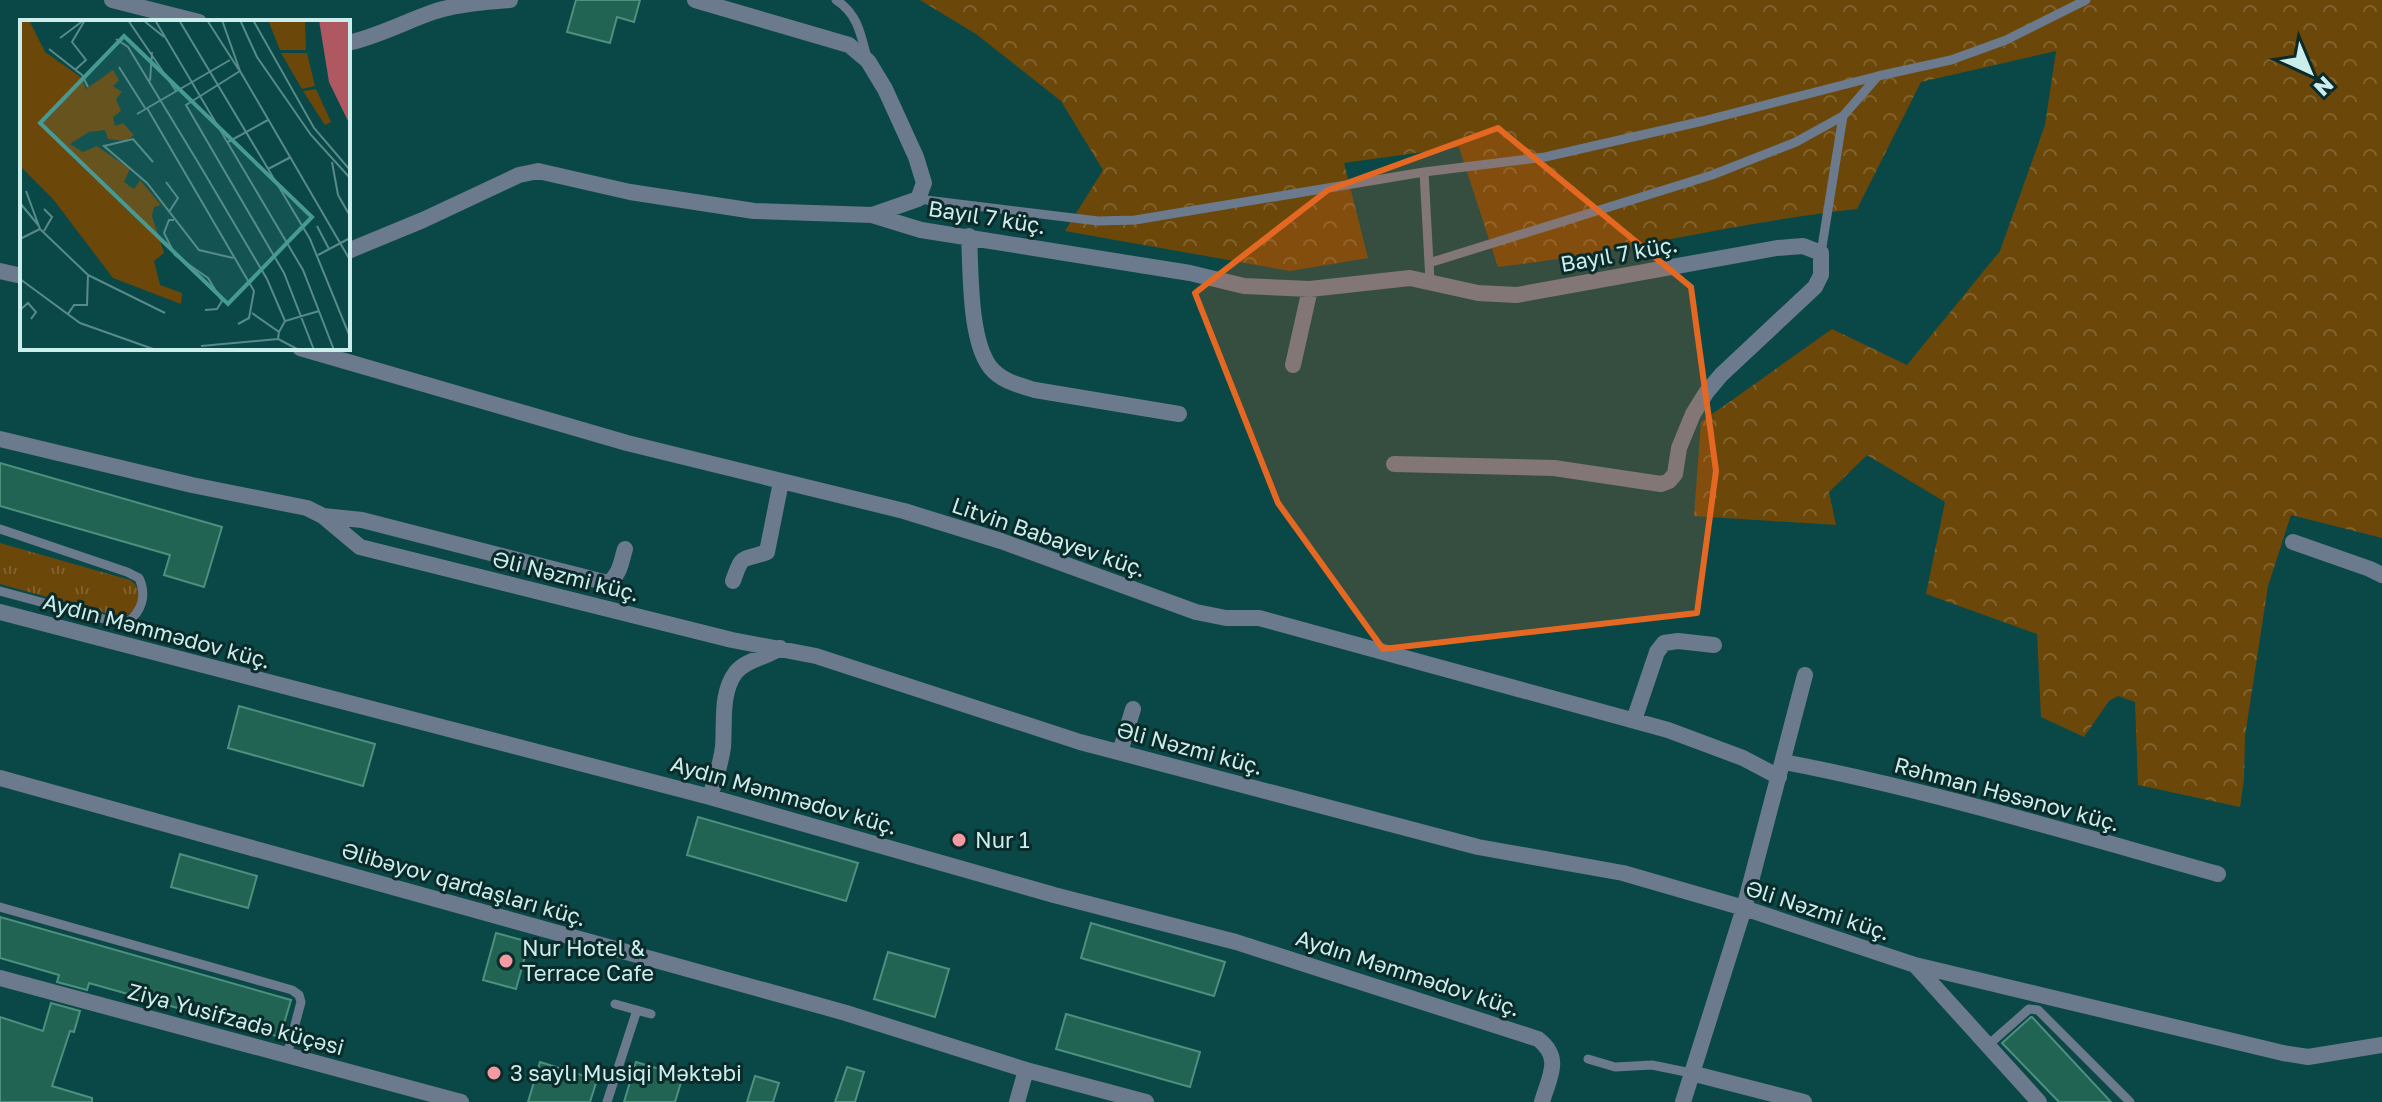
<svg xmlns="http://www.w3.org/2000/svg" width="2382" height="1102" viewBox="0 0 2382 1102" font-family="'Golos Text',sans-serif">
	<defs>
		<pattern id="forest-crowns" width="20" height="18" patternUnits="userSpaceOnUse" patternTransform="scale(2)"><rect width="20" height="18" fill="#6b4709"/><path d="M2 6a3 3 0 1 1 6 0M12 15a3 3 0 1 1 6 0" fill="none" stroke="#7f622d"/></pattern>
		<pattern id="park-tufts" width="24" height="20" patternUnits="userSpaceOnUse" patternTransform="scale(2)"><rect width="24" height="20" fill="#6b4709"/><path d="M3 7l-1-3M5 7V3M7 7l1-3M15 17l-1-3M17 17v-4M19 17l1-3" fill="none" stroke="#7f622d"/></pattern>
	</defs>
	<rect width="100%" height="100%" fill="#0a4847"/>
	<path fill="url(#forest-crowns)" d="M920,0H2382V538L2291,515L2268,586L2245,736L2244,779L2240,807L2138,785L2135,702L2118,696L2109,701L2084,737L2041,717L2037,634L1926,594L1945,502L1867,455L1829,492L1836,525L1694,516L1701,422L1832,329L1907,365L2000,251L2045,125L2056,51L1921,82L1857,209C1737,222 1619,253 1498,267L1459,147L1344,163L1368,258L1290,271L1065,231L1103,170L1061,101L976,34Z"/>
	<path fill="url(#park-tufts)" d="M0,543L130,580C147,592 140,614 120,617L0,584Z"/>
	<path fill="#216454" stroke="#4f8f7e" stroke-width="2" d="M576,0H640L634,22L617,17L610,43L567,32Z
		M0,463L222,527L204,587L164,575L170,555L0,506Z
		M239,706L375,744L363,786L228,748Z
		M698,817L858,863L846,901L687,855Z
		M180,854L257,876L248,908L171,887Z
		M0,917L291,1000L280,1037L89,983L87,990L57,982L59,975L0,958Z
		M1091,923L1225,962L1214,996L1081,958Z
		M496,933L529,942L516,989L483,980Z
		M888,952L949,969L935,1017L874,999Z
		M51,1003L80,1011L74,1032L70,1031L52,1086L92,1098V1102H0V1017L43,1031Z
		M1066,1014L1200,1052L1190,1087L1056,1049Z
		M2031,1017H2032L2111,1102H2059L2002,1043Z
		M540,1062L597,1080L590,1102H528Z
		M636,1062L683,1076L675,1102H624Z
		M847,1067L864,1072L855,1102H835Z
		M755,1076L779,1083L773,1102H747Z"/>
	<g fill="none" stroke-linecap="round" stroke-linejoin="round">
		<path stroke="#6b7a8c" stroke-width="9" d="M836,0C858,14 861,35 867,58
			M1424,172L1430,281
			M918,199L1098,221L1135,220L1424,172L1545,157L1703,121L1878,76L1951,60L2006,40L2086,0
			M1821,253L1843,116
			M1429,263L1712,175L1796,142L1843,116L1878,76
			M0,529L127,572L139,578C147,595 142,612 127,622L119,623L0,591
			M0,907L292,990L299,995L301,1002L287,1055
			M615,1004L651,1014
			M1987,1046L2029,1009L2038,1010L2130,1102
			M1588,1059L1615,1067L1652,1065L1691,1073
			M607,1102L637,1010"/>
		<path stroke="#6b7a8c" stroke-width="16" d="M112,0L199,22
			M695,0L849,45L868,61L885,89L916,157L924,183L918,199L872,215
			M348,43C379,36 406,21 436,11C460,4 485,2 510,0
			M969,236C971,271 969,339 990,367C1001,381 1018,385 1035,390L1179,414
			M348,251L423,220L519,175L538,171L630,192L754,211L872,215L921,230L1190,273L1244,286L1310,289L1410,278L1478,293L1517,295L1777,248L1803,246L1821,253V275L1815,287L1721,375L1706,393L1693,414L1679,448L1675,474L1669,481L1661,484L1554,468L1394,464
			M0,271L22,276
			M300,348L627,443L904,511L1001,541L1196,612L1226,618H1259L1668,730L1743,758L1779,777
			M1293,365L1310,289
			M0,439L192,485L307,508L323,516L360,547L732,640L816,656L1080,742L1478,847L1623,873L1744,908L1915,965L2283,1053L2308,1057L2382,1045
			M323,516L362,520L608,583C620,575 621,562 625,549
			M2293,542L2370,569L2382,575
			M733,581C743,552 741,562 767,552L781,482
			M0,612L710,797L1054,895L1236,942L1538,1039C1563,1058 1549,1077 1542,1102
			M1634,720L1657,652L1664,643L1678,641L1714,645
			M1120,752L1133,709
			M1784,762C1930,790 2074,834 2218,874
			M0,778L846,1013L1026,1070L1146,1102
			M710,797C715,780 721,764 723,747C725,723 720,693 736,672C747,659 766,658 780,648
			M1915,965L2039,1102
			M0,978L461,1102
			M1691,1073L1804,1102
			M1017,1102L1026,1070
			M1683,1102L1744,908L1805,675"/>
	</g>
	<path fill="#e56822" fill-opacity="0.2" stroke="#e56822" stroke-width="6" stroke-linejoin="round" d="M1498,128L1691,287L1716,471L1697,613L1383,649L1278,503L1195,293L1328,190Z"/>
	<g fill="#f49aa2" stroke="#0b2a2a" stroke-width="3">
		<circle cx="959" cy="840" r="8"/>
		<circle cx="506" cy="961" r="8"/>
		<circle cx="494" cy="1073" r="8"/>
	</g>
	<g text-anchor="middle" stroke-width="6" stroke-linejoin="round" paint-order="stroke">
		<g font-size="22" fill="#cbedec" stroke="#0b2a2a">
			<text transform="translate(987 217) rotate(9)" y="8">Bayıl 7 küç.</text>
			<text transform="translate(1619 254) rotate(-10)" y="8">Bayıl 7 küç.</text>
			<text transform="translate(1049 537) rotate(19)" y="8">Litvin Babayev küç.</text>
			<text transform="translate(566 576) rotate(14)" y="8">Əli Nəzmi küç.</text>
			<text transform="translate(157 631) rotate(15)" y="8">Aydın Məmmədov küç.</text>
			<text transform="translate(1190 748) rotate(15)" y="8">Əli Nəzmi küç.</text>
			<text transform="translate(2007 794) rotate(15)" y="8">Rəhman Həsənov küç.</text>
			<text transform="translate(784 795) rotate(16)" y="8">Aydın Məmmədov küç.</text>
			<text transform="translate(464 884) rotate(16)" y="8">Əlibəyov qardaşları küç.</text>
			<text transform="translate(1818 910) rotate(18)" y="8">Əli Nəzmi küç.</text>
			<text transform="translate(1408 973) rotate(18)" y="8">Aydın Məmmədov küç.</text>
			<text transform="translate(236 1019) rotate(15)" y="8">Ziya Yusifzadə küçəsi</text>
		</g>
		<g font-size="22" fill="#cbedec" stroke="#0b2a2a" text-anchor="start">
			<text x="975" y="848">Nur 1</text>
			<text x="522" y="956">Nur Hotel &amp;<tspan x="522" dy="25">Terrace Cafe</tspan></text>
			<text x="510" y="1081">3 saylı Musiqi Məktəbi</text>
		</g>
	</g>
	<g transform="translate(20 20)">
		<rect width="330" height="330" fill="#0a4847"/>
		<path d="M248,0H285L286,30H260ZM261,33H287L295,66L282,69ZM296,69L311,102L305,105L283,71Z" fill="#6b4709"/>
		<path d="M9,0L25,32L62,58L66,69L93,50L99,60L93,66L102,72L96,79L101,91L93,97L95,106L103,103L114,115L106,121L88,119L85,110L69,112L50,124L63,132L77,126L110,149L104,162L114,169L120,160L141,185L134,187L132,196L144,233L134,241L140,265L162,273L161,284L93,258L33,179L0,146V2Z" fill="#6b4709"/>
		<path d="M299,0H330V105L309,62Z" fill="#b05862"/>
		<path fill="none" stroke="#578a89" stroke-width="2" d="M108,0L156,71M123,0L144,17M135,0L283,250L314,330M159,0L290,219L330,317M187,0L219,50M202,0L220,51L330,240M220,0L237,37L291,115L330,158M233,0L294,108L330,150M40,18L64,0M96,19L108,27L179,144L247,259L265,301M29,29L62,55L68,67M99,47L125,88M56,49L66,40L52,22L65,0M220,51L166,85L264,253L294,330M130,61L132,32M127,88L234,271L229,298L218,304M117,94L210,40M208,122L248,100M133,142L113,119L84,126L127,163L179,230L213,238M312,142L318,175L330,196M248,149L271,137M146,162L158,178L149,192M0,183L19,206M24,189L32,197L24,211M154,200H149L144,213L155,235L188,258L202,281L197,289L185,290M297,206L309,229M20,209L68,255L67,285H54L48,294M0,219L20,209L6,171M298,235L330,218M68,255L145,293M0,259L60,303L136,330M0,290L8,283L16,292L11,299M232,293L259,312L258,319L279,330M259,312L265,301L299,291M181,326L258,319"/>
		<path fill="#479a94" fill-opacity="0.15" stroke="#479a94" stroke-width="4" d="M104,16L292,197L208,284L20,103Z"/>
		<rect width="330" height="330" fill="none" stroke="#cbedec" stroke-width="4"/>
	</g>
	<g transform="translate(2310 72) rotate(136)" stroke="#0b2a2a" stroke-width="6" paint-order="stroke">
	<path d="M0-6L14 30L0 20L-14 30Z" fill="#cbedec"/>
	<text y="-12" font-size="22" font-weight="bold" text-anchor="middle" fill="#cbedec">N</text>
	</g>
</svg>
